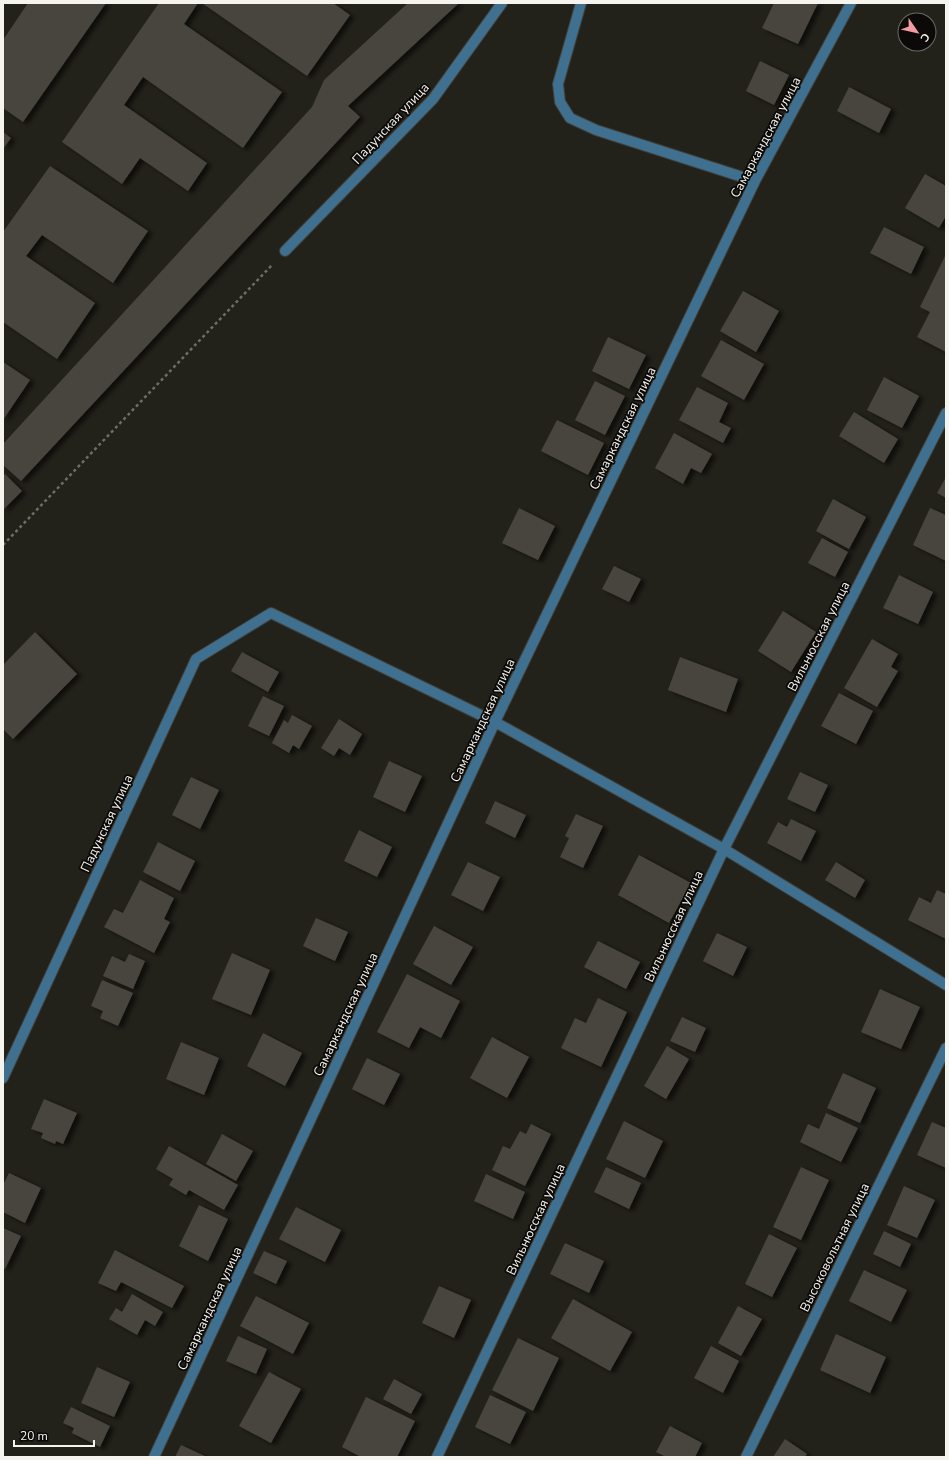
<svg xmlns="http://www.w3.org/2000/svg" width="949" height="1460" viewBox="0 0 949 1460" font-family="'Nunito Sans',sans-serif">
	<defs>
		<filter id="shadow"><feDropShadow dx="4.5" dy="2.5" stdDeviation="2" flood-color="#0009"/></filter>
	</defs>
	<rect width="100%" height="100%" fill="#22211a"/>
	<path fill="#47453e" filter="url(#shadow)" d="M28,3H106L23,122L3,108V40Z
		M159,3H198L184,24L282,92L243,148L143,77L124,105L207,163L188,191L140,158L122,184L62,142Z
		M202,3H333L350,15L307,76Z
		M408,3H459L348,106L360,117L21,481L3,465V444L312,107L324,80Z
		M774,3H818L798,44L762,28Z
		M760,61L789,75L774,105L746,91Z
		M849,87L891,109L879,133L837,111Z
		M3,132L11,138L3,149Z
		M50,166L148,231L113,283L42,235L26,256L95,303L57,359L3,322V232Z
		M925,174L946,186V216L939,228L905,208Z
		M884,227L924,247L911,274L870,253Z
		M946,254V352L917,337L930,312L920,307Z
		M743,291L779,311L756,352L720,331Z
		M608,337L646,355L629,389L592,371Z
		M721,340L764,364L744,400L701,376Z
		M3,362L30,380L3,420Z
		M884,377L919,396L902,428L867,410Z
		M595,381L625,396L605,435L575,420Z
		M697,387L728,403L719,422L731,428L723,443L679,420Z
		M854,412L898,439L884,463L839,436Z
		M557,420L604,443L588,475L541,451Z
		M674,433L712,454L701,473L691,468L683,484L655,468Z
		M5,474L22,491L3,510V476Z
		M946,477V498L937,493Z
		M833,499L866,517L849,549L816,531Z
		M519,508L555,526L538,560L502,543Z
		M930,508L946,515V561L913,545Z
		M822,538L848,552L835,577L808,563Z
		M614,566L641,579L629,602L602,589Z
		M899,575L933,592L918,624L883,608Z
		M783,611L816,632L791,672L758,651Z
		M35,632L77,674L13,739L3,729V665Z
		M872,639L898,654L891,667L898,671L877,707L844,688Z
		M242,652L279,672L268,692L231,671Z
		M680,657L738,679L726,712L668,690Z
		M839,693L873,711L856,744L821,726Z
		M263,696L284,706L269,736L248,726Z
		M292,715L312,726L299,749L293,745L289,753L272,743L284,720L288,723Z
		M339,719L362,734L350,755L339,748L334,756L321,748Z
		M389,761L422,776L405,812L373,797Z
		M800,772L828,785L815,812L787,799Z
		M191,777L219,790L200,829L172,815Z
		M495,801L526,815L515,838L485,823Z
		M576,814L603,826L583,868L560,857L569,838L565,836Z
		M791,819L816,831L801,861L767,843L778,822L787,827Z
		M359,830L392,847L377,877L344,861Z
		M158,842L195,861L180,891L143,872Z
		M639,855L691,883L669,923L618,895Z
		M468,862L500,877L483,911L451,895Z
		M836,862L865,880L855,898L825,880Z
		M140,880L174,898L164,919L170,922L154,953L104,927L114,909L123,913Z
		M937,890L946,894V939L908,920L919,897L931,903Z
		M316,918L348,932L335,961L303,946Z
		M434,926L473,947L451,985L413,964Z
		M717,933L747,947L733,976L703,961Z
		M598,941L640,962L626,989L584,967Z
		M232,953L270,970L251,1015L212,999Z
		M129,954L145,961L133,989L103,976L112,956L125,962Z
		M407,974L460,1001L441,1038L420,1027L409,1048L377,1032Z
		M102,980L133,993L118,1026L100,1018L103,1011L91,1006Z
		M880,989L920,1007L901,1049L861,1032Z
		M598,998L627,1012L601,1067L561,1048L575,1018L586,1023Z
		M682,1017L706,1028L695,1052L670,1041Z
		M263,1033L302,1053L285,1086L247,1066Z
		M492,1037L529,1057L507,1098L470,1078Z
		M181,1042L219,1058L204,1095L166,1079Z
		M667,1046L689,1059L666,1099L644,1086Z
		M367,1058L400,1074L384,1105L352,1089Z
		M843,1073L876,1088L860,1123L827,1108Z
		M44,1099L77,1113L63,1144L56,1141L55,1144L41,1138L43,1133L31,1129Z
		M826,1113L858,1128L841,1162L800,1142L808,1124L819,1129Z
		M624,1121L663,1141L645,1178L606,1159Z
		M932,1122L946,1128V1168L917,1155Z
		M531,1124L551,1134L525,1186L492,1170L503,1146L510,1149L520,1131L526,1134Z
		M222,1134L253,1151L236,1181L206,1164Z
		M169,1146L238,1185L224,1210L189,1190L186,1195L169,1185L173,1179L156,1169Z
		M606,1167L641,1183L629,1209L594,1192Z
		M801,1167L829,1180L801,1240L773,1227Z
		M9,1173L41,1188L25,1223L3,1212V1185Z
		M486,1174L525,1192L513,1219L474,1201Z
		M904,1186L935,1200L917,1238L887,1225Z
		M199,1205L228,1219L208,1261L179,1246Z
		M296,1207L341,1230L325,1262L279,1239Z
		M3,1228L21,1236L5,1269L3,1268Z
		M884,1231L911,1244L900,1267L873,1254Z
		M769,1234L797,1248L772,1297L745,1284Z
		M565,1243L604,1261L589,1293L550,1274Z
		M115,1250L184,1286L172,1308L121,1282L116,1291L98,1283Z
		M264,1251L287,1261L276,1284L253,1273Z
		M864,1270L907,1290L891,1322L849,1301Z
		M439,1286L471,1300L454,1338L422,1323Z
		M132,1294L163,1312L155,1326L145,1320L137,1335L109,1319L116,1308L122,1312Z
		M256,1296L309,1323L293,1354L240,1326Z
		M573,1299L632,1332L610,1371L551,1338Z
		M738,1306L762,1319L741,1356L718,1343Z
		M836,1334L886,1357L870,1393L820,1370Z
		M238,1336L267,1349L256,1374L226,1361Z
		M518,1338L559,1358L533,1411L492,1390Z
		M711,1346L739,1361L723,1393L694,1378Z
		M97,1367L130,1382L114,1417L81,1403Z
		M269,1372L301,1389L271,1443L239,1426Z
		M394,1379L422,1394L411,1414L383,1399Z
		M490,1395L526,1412L510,1444L475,1427Z
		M366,1397L415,1421L397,1457H359V1456L342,1447Z
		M71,1407L110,1426L100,1447L72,1433L74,1428L63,1423Z
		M670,1426L702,1443L695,1457H666L656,1452Z
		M785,1439L807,1454L805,1457H773Z
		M181,1445L207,1457H175Z"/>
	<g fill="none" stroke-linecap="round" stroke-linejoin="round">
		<g stroke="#403f38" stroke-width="12">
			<path id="minor" d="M581,3L558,84L560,102L570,118L596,130L755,181
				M285,251L433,99L502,3
				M3,1078L196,659L271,613L495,722L724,849L946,985
				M154,1457L495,722L755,181L851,3
				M437,1457L724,849L946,413
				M746,1457L946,1048"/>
		</g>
		<path stroke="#6e6d67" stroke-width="2.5" stroke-dasharray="3 3" stroke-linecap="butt" d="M3,545L273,264"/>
		<use href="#minor" stroke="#3f708f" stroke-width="10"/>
	</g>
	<g text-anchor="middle" stroke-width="3.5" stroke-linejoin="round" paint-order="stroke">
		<g font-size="13" fill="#f5f4ef" stroke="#0b0a08">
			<text transform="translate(390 123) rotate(-47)" y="5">Падунская улица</text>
			<text transform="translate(765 137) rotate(-62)" y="5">Самаркандская улица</text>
			<text transform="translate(622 428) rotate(-64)" y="5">Самаркандская улица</text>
			<text transform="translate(818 636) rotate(-63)" y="5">Вильнюсская улица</text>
			<text transform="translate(482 720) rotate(-65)" y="5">Самаркандская улица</text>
			<text transform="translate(106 823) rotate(-65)" y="5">Падунская улица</text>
			<text transform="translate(673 926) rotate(-65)" y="5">Вильнюсская улица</text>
			<text transform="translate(345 1014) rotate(-65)" y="5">Самаркандская улица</text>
			<text transform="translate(535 1219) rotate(-65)" y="5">Вильнюсская улица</text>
			<text transform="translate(834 1247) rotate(-64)" y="5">Высоковольтная улица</text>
			<text transform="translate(209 1308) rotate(-65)" y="5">Самаркандская улица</text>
		</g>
	</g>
	<rect width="949" height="1460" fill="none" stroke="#f5f4ef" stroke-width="8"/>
	<g transform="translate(917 32) rotate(124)"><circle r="19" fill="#0b0a08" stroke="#696864"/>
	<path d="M0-3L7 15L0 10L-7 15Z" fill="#f49aa2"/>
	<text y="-6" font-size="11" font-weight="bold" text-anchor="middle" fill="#f5f4ef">С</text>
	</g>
	<path d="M14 1440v6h80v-6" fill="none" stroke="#f5f4ef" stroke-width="2"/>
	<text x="20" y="1440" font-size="12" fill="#f5f4ef" stroke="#0b0a08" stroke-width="3" paint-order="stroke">20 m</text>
</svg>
